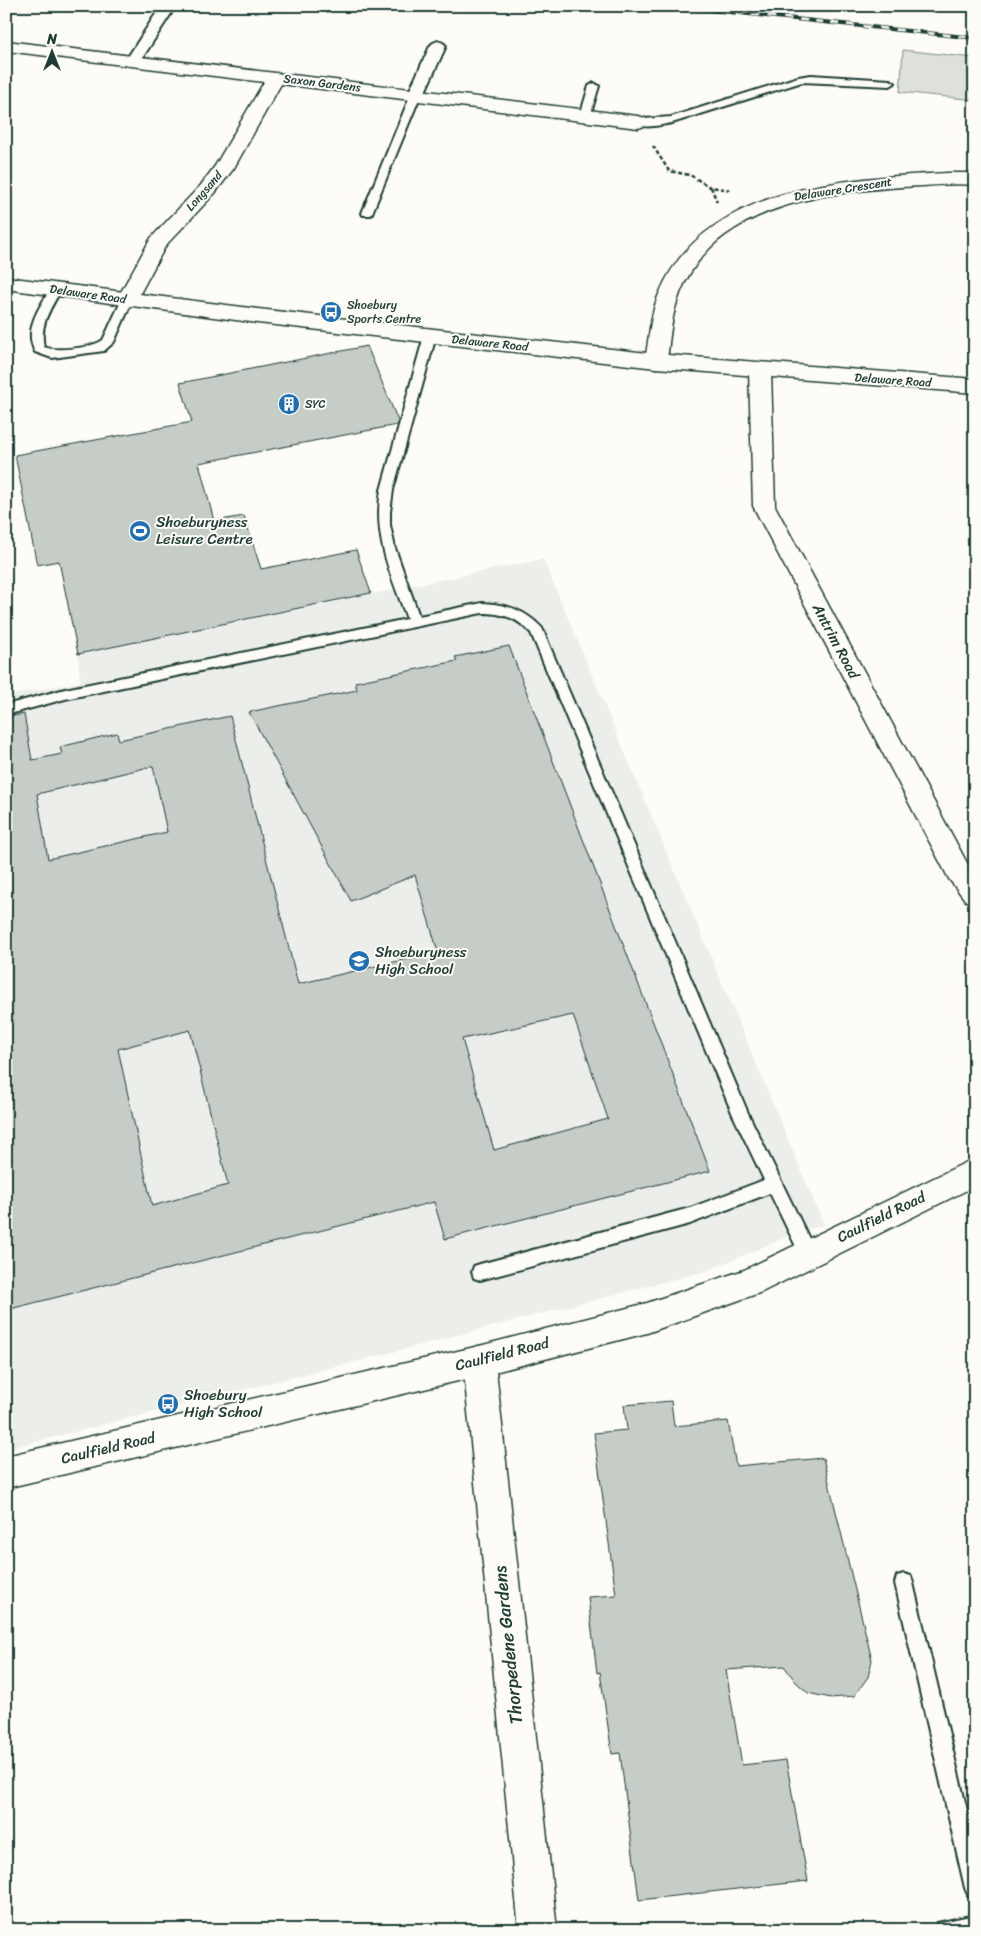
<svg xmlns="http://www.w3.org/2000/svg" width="981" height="1936" viewBox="0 0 981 1936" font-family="Sriracha,sans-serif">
	<rect width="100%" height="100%" fill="#fdfcf7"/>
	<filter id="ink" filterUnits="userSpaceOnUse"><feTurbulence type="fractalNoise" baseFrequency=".02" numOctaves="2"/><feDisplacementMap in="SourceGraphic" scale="10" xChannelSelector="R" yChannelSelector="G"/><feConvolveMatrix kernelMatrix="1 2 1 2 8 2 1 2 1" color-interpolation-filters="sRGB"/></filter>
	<g filter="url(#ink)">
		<path fill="#eceee9" d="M543,559L824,1225L796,1233L706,1271L370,1358L6,1449V696L80,682L78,654Z"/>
		<path fill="#dde0db" stroke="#7e8e88" d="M903,50L975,58V100L900,92Z"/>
		<path fill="#c6cdc7" stroke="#1f3d34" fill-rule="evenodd" d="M367,346L398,421L397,425L199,463L214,521L244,516L261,569L356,550L371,593L78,654L59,561L37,565L15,455L192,422L180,383Z
			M509,646L710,1171L445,1239L434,1202L6,1310V717L24,714L32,760L62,754L60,747L117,733L119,740L230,716L298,984L438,952L415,875L351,901L249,712L357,690L355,682L457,661L455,657ZM153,766L167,832L48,859L37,794ZM573,1015L608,1119L494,1150L462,1039ZM190,1030L228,1185L152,1206L118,1049Z
			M671,1401L674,1426L728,1421L736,1466L823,1458L872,1660L868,1677L854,1696L831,1698L808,1693L796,1682L784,1666L726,1670L742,1765L786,1760L808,1881L639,1900L620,1753L612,1754L600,1672L597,1673L588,1597L616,1595L594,1433L627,1430L624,1405Z"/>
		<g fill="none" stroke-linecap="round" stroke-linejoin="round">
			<g stroke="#1f3d34" stroke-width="4">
				<path id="service" d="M811,75L890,80L895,83L890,86L802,82L672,123C660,125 643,130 633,122C638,118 662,118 671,117L798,77Z
					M594,83L599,86L590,116L589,118H581L580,116L589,86Z
					M416,91L421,94L372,213L371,215H363L362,213L411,94Z
					M55,287L61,290C50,309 39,325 44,347C57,352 92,348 103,340L123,297H131L133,299L114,342L104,351L52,358L35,352C25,333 35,314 45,298C48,293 49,288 55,287Z
					M430,332L436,336L393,490L390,512V525L395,548L419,616L482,603C506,604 525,610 542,628L748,1113L816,1253L814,1259L808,1261L802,1259L770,1193L690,1224L480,1280L474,1278L472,1272L474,1266L480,1264L690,1208L764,1180L733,1115L531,633C517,618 503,613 482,613L65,699L6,715V705L65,689L407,619C391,574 373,539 381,490L424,336Z
					M904,1574L911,1576L913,1583L975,1844V1898L968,1895L965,1888L895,1583L897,1576Z
					M975,1915V1930H934L937,1923Z"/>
			</g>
			<g stroke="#1f3d34" stroke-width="4">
				<path id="pedestrian" d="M161,6H173L174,9L139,63H129L126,60Z
					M438,41L443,43L446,46L424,94L422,97H410L408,94L430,46L433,43Z"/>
			</g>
			<g stroke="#1f3d34" stroke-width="3">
				<path id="minor" d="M6,41L638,116L645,118L647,122L645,126L638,128L281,84L234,168L215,193L166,245L137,299L134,304L127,305L120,304L117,299L151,238L201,185L215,166L264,82L6,51Z
					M948,173H975V185C957,183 939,185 922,186C857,189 779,196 725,235C708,247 694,265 684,284C672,308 670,335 667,361L663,366L656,368L649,366L645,361C649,339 650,315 659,294C704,185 847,178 948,173Z
					M760,364L767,366L771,371L775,506L967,863L975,873V904L966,901L949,879L753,506L749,371L753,366Z
					M479,1346L490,1350L495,1361L557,1930H519L463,1361L468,1350Z"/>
			</g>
			<g stroke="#1f3d34" stroke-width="3">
				<path id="tertiary" d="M6,277L258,309L656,354L975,379V393L656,368L258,323L6,289Z
					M975,1158V1186L762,1292L647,1333L479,1376L6,1488V1456L479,1346L647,1303L744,1270Z"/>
			</g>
			<path stroke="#1f3d34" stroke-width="2.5" stroke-dasharray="4 2.5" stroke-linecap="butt" d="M653,146L669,171L690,175L710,187L732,190
				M711,187L717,202"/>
			<use href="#service" fill="#fdfcf7" fill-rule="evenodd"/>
			<use href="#pedestrian" fill="#fdfcf7" fill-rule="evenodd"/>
			<use href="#minor" fill="#fdfcf7" fill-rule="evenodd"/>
			<use href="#tertiary" fill="#fdfcf7" fill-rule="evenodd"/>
			<g stroke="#1f3d34" stroke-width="4">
				<path id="rail" d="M672,6L975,38"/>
			</g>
			<use href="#rail" stroke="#fdfcf7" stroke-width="2.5" stroke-dasharray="8" stroke-linecap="butt"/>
		</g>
	</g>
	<defs>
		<g id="bus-disc" transform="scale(1.125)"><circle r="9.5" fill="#1f6fb2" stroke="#fdfcf7"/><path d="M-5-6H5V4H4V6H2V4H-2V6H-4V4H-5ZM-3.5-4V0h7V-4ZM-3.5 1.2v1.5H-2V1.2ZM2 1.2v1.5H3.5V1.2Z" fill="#fff"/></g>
		<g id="building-disc" transform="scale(1.125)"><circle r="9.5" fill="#1f6fb2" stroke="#fdfcf7"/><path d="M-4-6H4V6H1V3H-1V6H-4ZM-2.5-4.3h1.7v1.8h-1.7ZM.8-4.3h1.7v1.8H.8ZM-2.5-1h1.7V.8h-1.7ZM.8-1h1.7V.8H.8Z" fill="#fff"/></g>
		<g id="stadium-disc" transform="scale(1.125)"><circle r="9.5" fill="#1f6fb2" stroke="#fdfcf7"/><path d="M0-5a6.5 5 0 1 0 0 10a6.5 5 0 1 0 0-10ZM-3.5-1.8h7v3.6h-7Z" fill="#fff"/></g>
		<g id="school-disc" transform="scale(1.125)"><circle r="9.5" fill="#1f6fb2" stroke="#fdfcf7"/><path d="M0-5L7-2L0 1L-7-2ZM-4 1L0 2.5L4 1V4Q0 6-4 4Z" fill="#fff"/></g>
	</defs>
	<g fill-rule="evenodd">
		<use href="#bus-disc" x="331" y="312"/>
		<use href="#building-disc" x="289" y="404"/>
		<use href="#stadium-disc" x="140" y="531"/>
		<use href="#school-disc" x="359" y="961"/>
		<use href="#bus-disc" x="168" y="1404"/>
	</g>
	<g text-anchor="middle" stroke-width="4" stroke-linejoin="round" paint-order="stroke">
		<g font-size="12" fill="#1f3d34" stroke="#fdfcf7">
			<text transform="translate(322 83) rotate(7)" y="4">Saxon Gardens</text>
			<text transform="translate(843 189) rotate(-9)" y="4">Delaware Crescent</text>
			<text transform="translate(204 191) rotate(-49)" y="4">Longsand</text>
			<text transform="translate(88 294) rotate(8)" y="4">Delaware Road</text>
			<text transform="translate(490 343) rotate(6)" y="4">Delaware Road</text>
			<text transform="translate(893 380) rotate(4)" y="4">Delaware Road</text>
		</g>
		<g font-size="12" fill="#1f3d34" stroke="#fdfcf7" text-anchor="start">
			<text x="347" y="309">Shoebury<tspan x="347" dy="14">Sports Centre</tspan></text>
			<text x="305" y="408">SYC</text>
		</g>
		<g font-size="15" fill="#1f3d34" stroke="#fdfcf7" text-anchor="start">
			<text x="156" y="527">Shoeburyness<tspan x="156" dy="17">Leisure Centre</tspan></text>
			<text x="375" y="957">Shoeburyness<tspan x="375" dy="17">High School</tspan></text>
			<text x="184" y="1400">Shoebury<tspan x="184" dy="17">High School</tspan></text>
		</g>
		<g font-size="15" fill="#1f3d34" stroke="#fdfcf7">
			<text transform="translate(836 641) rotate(62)" y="5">Antrim Road</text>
			<text transform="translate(881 1217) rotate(-26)" y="5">Caulfield Road</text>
			<text transform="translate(502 1354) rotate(-14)" y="5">Caulfield Road</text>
			<text transform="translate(108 1448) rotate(-13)" y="5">Caulfield Road</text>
		</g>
		<g font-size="18" fill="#1f3d34" stroke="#fdfcf7">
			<text transform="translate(508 1645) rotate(-96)" y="6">Thorpedene Gardens</text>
		</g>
	</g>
	<rect width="981" height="1936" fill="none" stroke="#fdfcf7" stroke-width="25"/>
	<rect x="12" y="12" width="956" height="1911" fill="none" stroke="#1f3d34" stroke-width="2" filter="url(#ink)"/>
	<g transform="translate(52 52)" stroke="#fdfcf7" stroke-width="4" paint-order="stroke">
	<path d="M0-4L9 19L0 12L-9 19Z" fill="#1f3d34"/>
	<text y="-8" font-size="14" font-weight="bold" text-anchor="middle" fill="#1f3d34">N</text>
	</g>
</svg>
